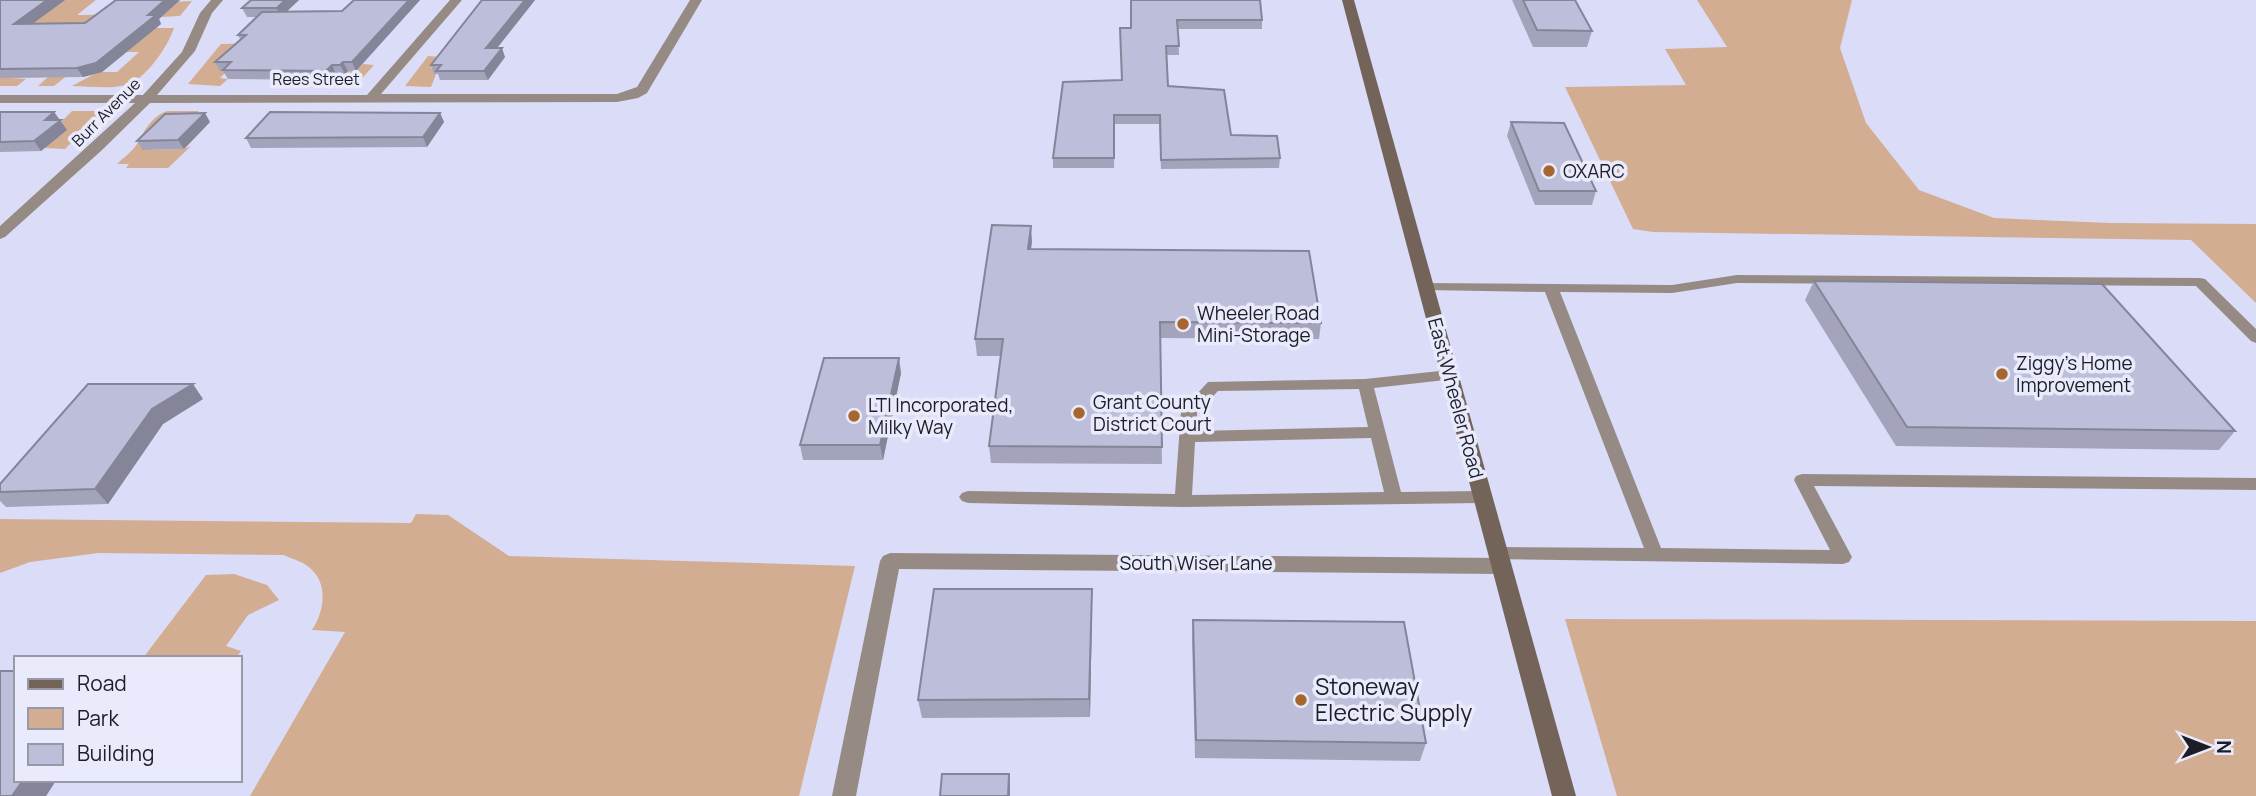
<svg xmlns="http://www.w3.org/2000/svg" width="2256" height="796" viewBox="0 0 2256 796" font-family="Manrope,sans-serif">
	<rect width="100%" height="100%" fill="#dbdcf8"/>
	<path fill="#d2ad92" d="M55,0H96L77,15L156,14L172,2L192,1L180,16L141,18L156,28H174C168,46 148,76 129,84C113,90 90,86 72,86L98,72H117L139,52H97L54,86H38L48,77L11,78L26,79L17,86H0V15Z
		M1697,0H1852L1840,48L1866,123L1919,190L1994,218L2110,223L2256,224V303L2191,240L1653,232L1633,229L1565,87L1686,85L1665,49L1727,47Z
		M288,43L227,71L220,78L228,79L220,86L188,84L221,44Z
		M428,56L440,57L431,69H438L431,87L405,86Z
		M363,64L374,65L357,84L324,86C332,79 338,81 348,71H356Z
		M72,111H96L100,114L65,149L44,148L66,131L61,122Z
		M167,111H199L193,119L145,150L184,149L191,146L168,168H126L129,164H117C123,158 133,151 137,144C145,130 151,117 167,111Z
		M416,514L448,515L509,556L855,566L799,796H250L345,632L312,630C324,612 329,584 310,568C304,562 292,559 284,555L98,553L30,562L0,573V519L411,523Z
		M234,574L267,585L279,600L248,615L226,646L241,651L236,658H143L206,575Z
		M1565,619L2256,621V796H1617Z"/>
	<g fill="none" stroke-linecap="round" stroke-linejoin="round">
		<path fill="#968b84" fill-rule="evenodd" d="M1737,275L2200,278L2205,279L2256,329V343L2251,341L2196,286L1737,283L1672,293L1560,292L1661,548L1830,550L1794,480L1796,476L1802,474L2256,478V490L1814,486L1852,557L1849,562L1843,564L1492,559L1489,554L1492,549L1498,547L1644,548L1545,292L1425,290L1420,289L1418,286L1420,283L1672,285Z
			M1449,370L1457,375L1454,379L1374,388L1401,492L1482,491L1488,493L1491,497L1488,501L1482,503L1183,507L968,503L962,501L959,497L962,493L968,491L1175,494L1181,411L1208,382L1365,379ZM1359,389L1368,427L1196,431L1197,413L1218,391ZM1371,438L1384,492L1192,495L1195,442Z"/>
		<path fill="#968b84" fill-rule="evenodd" d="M211,0H223L212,13L195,51L157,95H367L450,0H462L381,94H617L637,87L690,0H702L647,93L638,98L617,102L150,103L101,151L5,237L0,239V226L135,103H0V95H143L182,52L200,13Z
			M890,553L1501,558L1508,560L1511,566L1508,572L1501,574L899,569L856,796H832L880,561L883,556Z"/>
		<path fill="#736359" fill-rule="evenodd" d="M1342,0H1354L1576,796H1552Z"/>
	</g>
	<path fill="#a3a3bb" d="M0,0H65L32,24L85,23L116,0H180L159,19L161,24L102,72L83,77L0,78Z
		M251,0H299L287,11H342L354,0H420L356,71H348L345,74H336L330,80L228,79L223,71H220L215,62L240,39L238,35L256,17H247L242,8Z
		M535,0L497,48L505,57L488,80H440L438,74H434L431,65Z
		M1260,0L1262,20V29H1178L1179,55H1167L1168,86L1231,135L1280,158L1279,168L1161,169L1159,124H1115L1114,168H1053V158L1122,80L1131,28Z
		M1512,0H1575L1592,31L1587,47H1533Z
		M0,112H54L67,130L41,151L0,152Z
		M440,113L444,122L427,147L251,148L246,138Z
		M210,122L184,149L143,150L137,141Z
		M1511,122L1596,191L1592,205H1535L1507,136Z
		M1031,226V249L1321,323L1319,339L1160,338L1162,464L991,463L989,446L1001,356H977L975,339Z
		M1814,281L2235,431L2219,450L1896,446L1805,300Z
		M901,373L883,460H803L800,445Z
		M203,399L163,424L108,504L6,507L0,501V492Z
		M1092,608L1090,717L922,718L918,700Z
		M1193,620L1426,743L1420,761L1195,758L1192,638Z
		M16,780H107L105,783L55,782L46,796H0Z"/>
	<path fill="#848598" d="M47,0H65L20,33L14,24Z
		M165,0H180L159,19L161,24L102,72L83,77L77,68Z
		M285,0H299L281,17L277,8Z
		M409,0H420L356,71L352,62Z
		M525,0H535L490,57L486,48Z
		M502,48L505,57L488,80L484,71Z
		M343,62L348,71L345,74L340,65Z
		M332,65L336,74L330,80L326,71Z
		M54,112L67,130L41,151L34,141L45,120Z
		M205,113L210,122L184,149L178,140Z
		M440,113L444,122L427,147L423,137Z
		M1031,226L1032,242L1029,265L1028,249Z
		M899,358L901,373L883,460L880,445Z
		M193,384L203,399L163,424L108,504L95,489L152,409Z
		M1092,589V608L1090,717L1089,699Z
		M1009,774L1010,784V796H1008Z
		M23,780H53L55,782L46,796H12Z"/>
	<path fill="#bdbed9" stroke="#848598" stroke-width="2" d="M0,0H47L14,24L85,23L116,0H165L148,15H156L96,63L77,68L0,69Z
		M251,0H285L277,8H242Z
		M354,0H409L352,62H343L340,65H332L326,71L223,70L231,62H215L246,35H238L262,12L342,11Z
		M482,0H525L486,48H502L484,71H436L441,65H431Z
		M1131,0H1260L1262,20H1177L1179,46H1166L1168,86L1224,90L1231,135L1277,136L1280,158L1161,160L1160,115H1114V158H1053L1063,82L1122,80L1120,28H1131Z
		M1523,0H1575L1592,31L1537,30Z
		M0,112H54L45,120H61L34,141L0,142Z
		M270,112L440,113L423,137L246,138Z
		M205,113L178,140L137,141L165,114Z
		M1511,122L1564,123L1596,191H1539Z
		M992,225L1031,226L1028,249L1309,251L1321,323L1160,322L1162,447L989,446L1003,339H975Z
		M1814,281L2102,284L2235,431L1907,427Z
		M824,358H899L880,445H800Z
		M88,384H193L152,409L95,489L0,492V484Z
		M934,589H1092L1089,699L918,700Z
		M1193,620L1404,622L1426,743L1196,740Z
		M0,671H16V780H23L12,796H0Z
		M942,774H1009L1008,796H940Z"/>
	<g fill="#a76630" stroke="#e9ebfc" stroke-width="2.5">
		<circle cx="1549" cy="171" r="7"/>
		<circle cx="1183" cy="324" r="7"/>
		<circle cx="2002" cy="374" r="7"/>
		<circle cx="1079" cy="413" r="7"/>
		<circle cx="854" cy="416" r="7"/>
		<circle cx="1301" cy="700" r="7"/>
	</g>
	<g text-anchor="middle" stroke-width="7" stroke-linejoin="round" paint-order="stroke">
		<g font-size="16" fill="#1c1d27" stroke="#e9ebfc">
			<text x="316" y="85">Rees Street</text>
			<text transform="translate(106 112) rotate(-45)" y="6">Burr Avenue</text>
		</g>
		<g font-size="19" fill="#1c1d27" stroke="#e9ebfc" text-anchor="start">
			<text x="1563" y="178">OXARC</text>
			<text x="1197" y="320">Wheeler Road<tspan x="1197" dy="22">Mini-Storage</tspan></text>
			<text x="2016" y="370">Ziggy's Home<tspan x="2016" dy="22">Improvement</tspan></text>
			<text x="1093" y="409">Grant County<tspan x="1093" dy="22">District Court</tspan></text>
			<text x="868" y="412">LTI Incorporated,<tspan x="868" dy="22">Milky Way</tspan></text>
		</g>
		<g font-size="19" fill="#1c1d27" stroke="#e9ebfc">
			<text transform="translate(1456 398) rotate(75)" y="7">East Wheeler Road</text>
			<text x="1196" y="570">South Wiser Lane</text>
		</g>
		<g font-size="23" fill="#1c1d27" stroke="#e9ebfc" text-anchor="start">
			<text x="1315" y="695">Stoneway<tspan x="1315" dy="26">Electric Supply</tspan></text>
		</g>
	</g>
	<rect x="14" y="656" width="228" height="126" fill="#e9ebfc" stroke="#9799a7" stroke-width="2"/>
	<rect x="28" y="679" width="35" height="10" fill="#736359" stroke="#9799a7" stroke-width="2"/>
	<text x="77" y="691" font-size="21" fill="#1c1d27">Road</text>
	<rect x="28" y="708" width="35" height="21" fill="#d2ad92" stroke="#9799a7" stroke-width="2"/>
	<text x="77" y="726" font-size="21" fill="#1c1d27">Park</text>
	<rect x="28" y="744" width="35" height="21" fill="#bdbed9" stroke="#9799a7" stroke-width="2"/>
	<text x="77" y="761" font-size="21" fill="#1c1d27">Building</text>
	<g transform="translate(2207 747) rotate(90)" stroke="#e9ebfc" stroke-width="5" paint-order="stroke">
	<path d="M0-5L12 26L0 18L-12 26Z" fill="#1c1d27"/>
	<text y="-10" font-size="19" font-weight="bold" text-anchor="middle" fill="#1c1d27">N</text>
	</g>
</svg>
